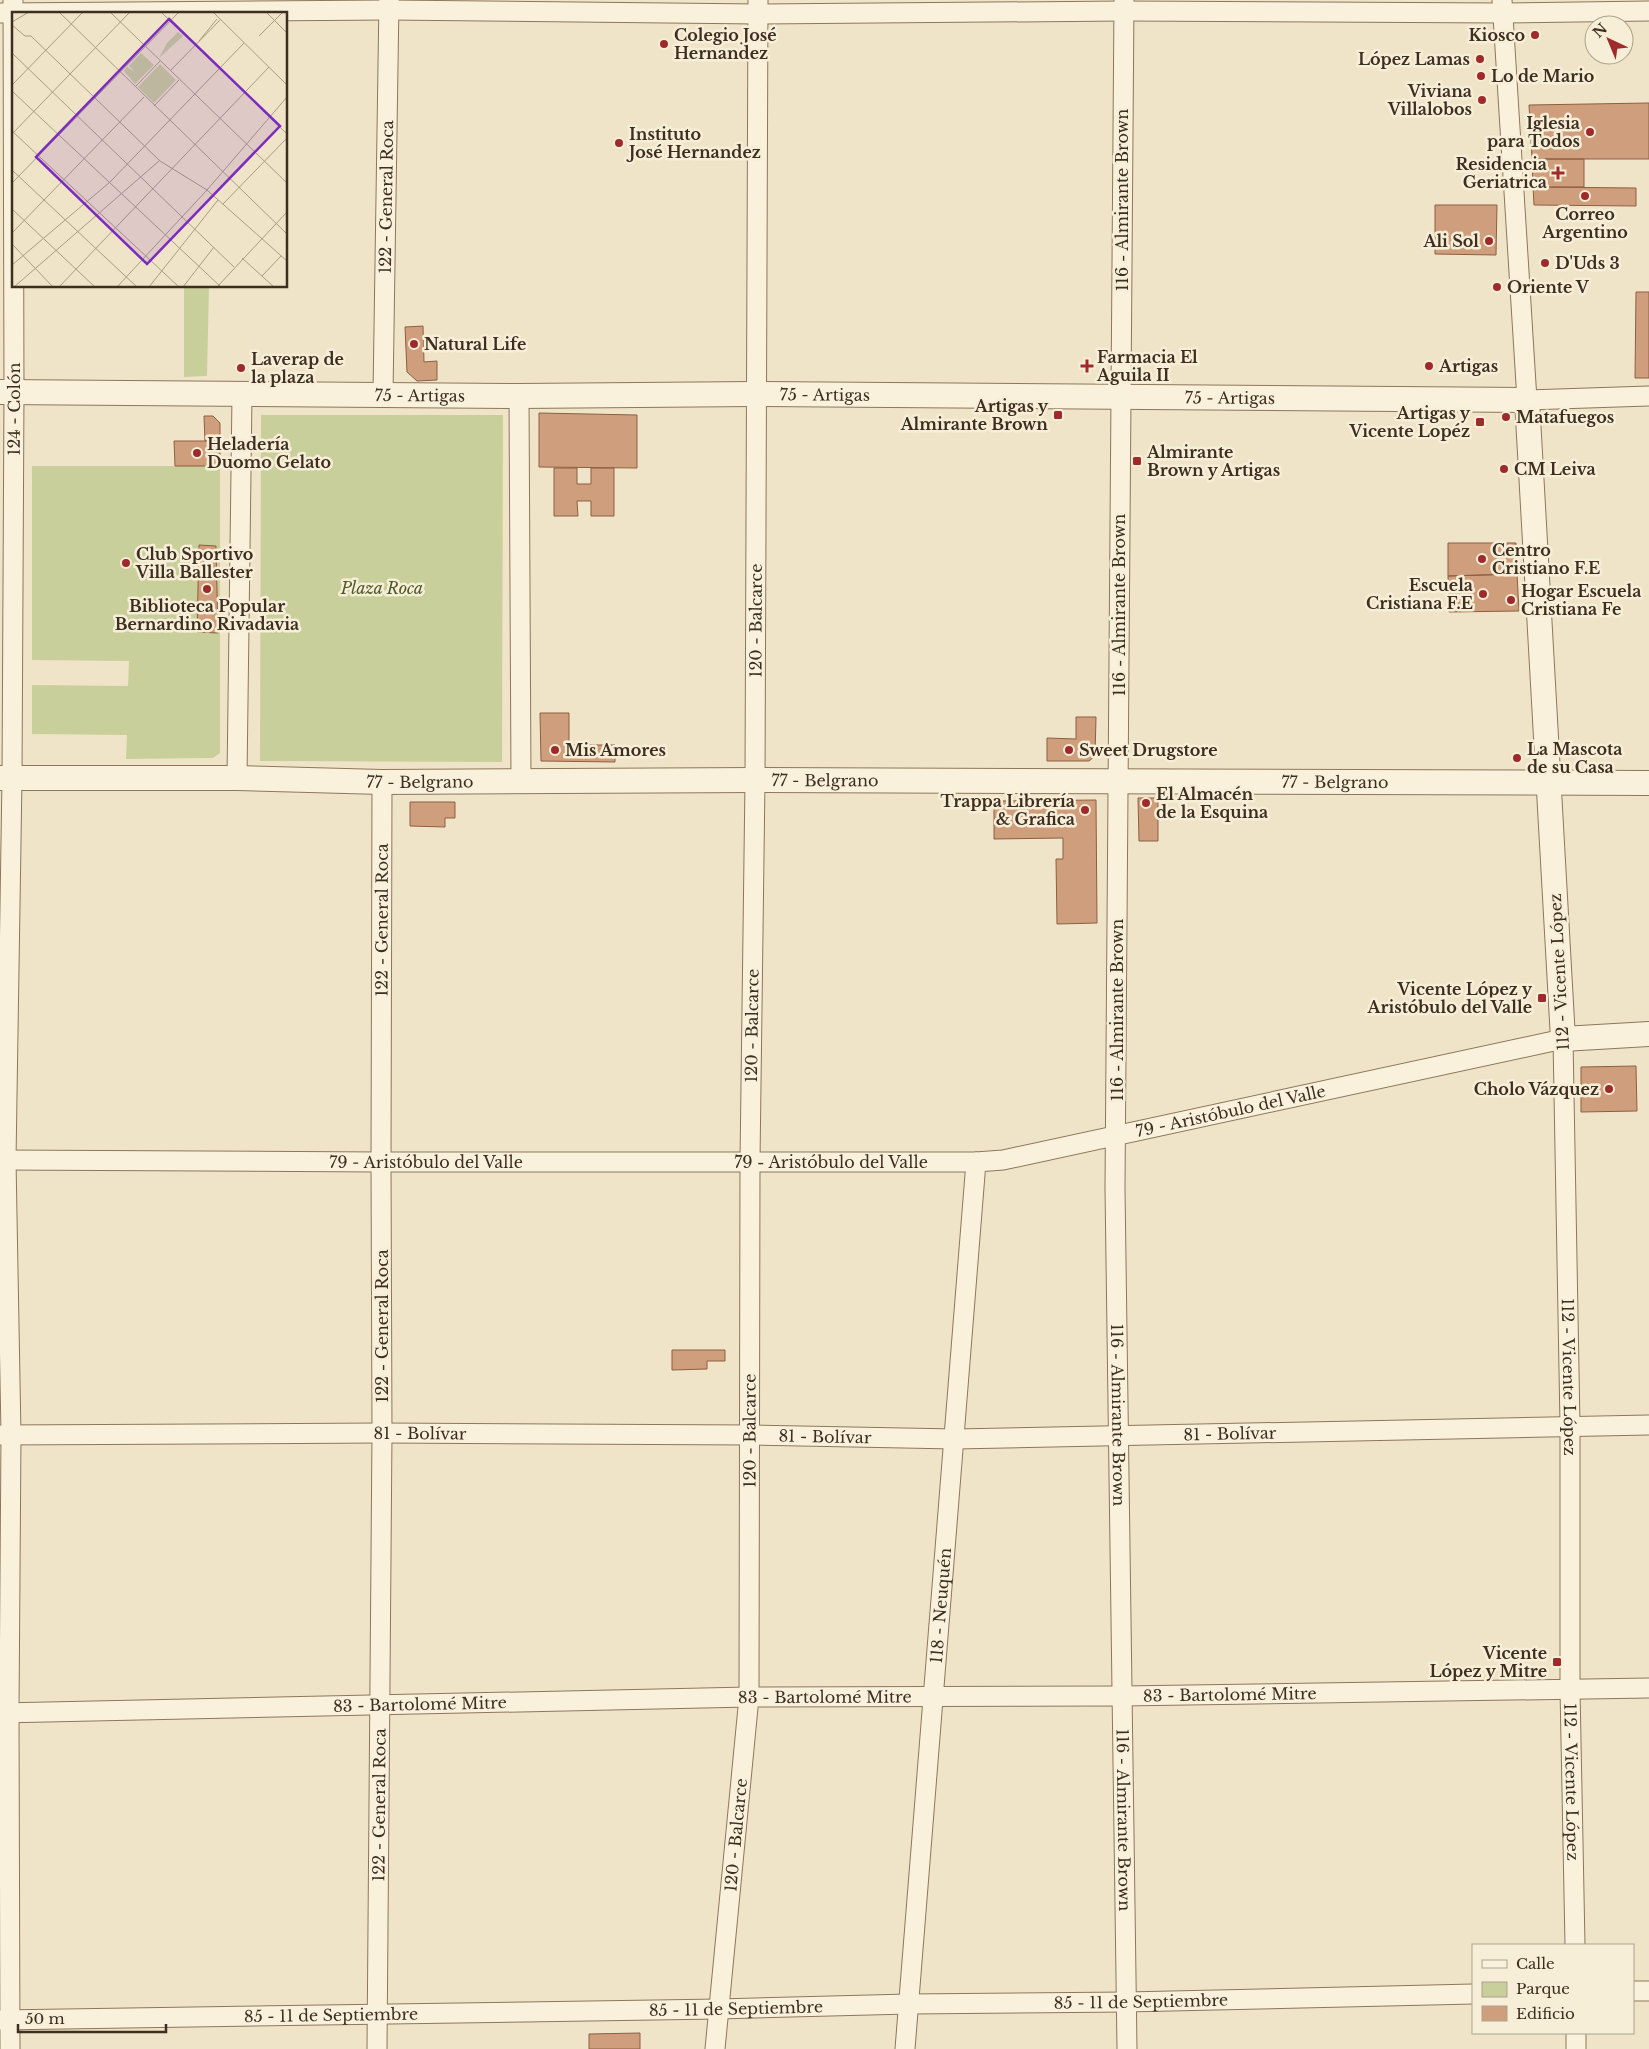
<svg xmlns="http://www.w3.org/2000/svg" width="1649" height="2049" viewBox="0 0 1649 2049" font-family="'Libre Baskerville',serif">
	<rect width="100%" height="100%" fill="#f0e4c8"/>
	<path fill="#c9cf9b" d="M184,286H209L207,376L184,377Z
		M261,415H503L502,762L260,761Z
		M32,466H220V753L213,758L126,759L127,735L32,734V685L128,686L129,661L32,660Z"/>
	<path fill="#cf9f7d" stroke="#8d5f41" d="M1649,103V159H1532L1529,105Z
		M1532,159H1584V187H1533Z
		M1533,187L1636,188V206L1534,205Z
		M1435,205H1497L1496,255L1435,254Z
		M1636,292H1649V378H1635Z
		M423,326L424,362L437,361V380L417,381L407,372L405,327Z
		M539,413L637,415V468L539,467Z
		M204,416H213L220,423V441H205Z
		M174,441H220V466H175Z
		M554,468H577V484H591V468H614V516H591V501H577L578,516H554Z
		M1448,543H1516L1517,574L1448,576Z
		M199,545L216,546L218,633L197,632Z
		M1517,574L1519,611L1449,612L1448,576Z
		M540,713H569V745H615V762L541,761Z
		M1076,717H1096L1095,756L1089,761H1047V738L1076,739Z
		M1138,798H1158V841H1139Z
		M1096,800L1097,923L1057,924L1056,859H1063V838L994,839V801Z
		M410,802H455V818H445V827L410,826Z
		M1636,1066L1637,1111L1581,1112V1067Z
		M672,1350H725V1361H707V1369L672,1370Z
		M640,2033V2049H589V2034Z"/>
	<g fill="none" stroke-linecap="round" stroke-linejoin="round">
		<g stroke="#8d765c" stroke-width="21">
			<g id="minor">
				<path id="s1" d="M1124,0L1115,1188L1127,2049"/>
				<path d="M1502,0L1527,400L1649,396"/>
				<path d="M0,13L389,10L758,14L1124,11L1503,13L1649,11"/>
				<path id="s2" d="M383,395L389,0"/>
				<path d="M519,396L521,782"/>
				<path d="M237,778L242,395"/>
				<path id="s3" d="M0,1160L381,1162H976L1003,1160L1563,1039L1570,1425V1689L1575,1945"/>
				<path id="s4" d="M0,1435L382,1433L750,1435L955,1439L1649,1425"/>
				<path id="s5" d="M0,1713L749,1697L1122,1696L1649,1688"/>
				<path d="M1633,1991H1649"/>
				<path id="s6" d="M0,2020L719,2009L909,2004L1126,2002L1473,1994"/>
				<path d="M1576,2033V2049"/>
				<path id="s7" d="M10,2049L9,1713L11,1435L6,1160L12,778L14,392L13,0"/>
				<path id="s8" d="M377,2049L382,1433L381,1162L382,782"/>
				<path id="s9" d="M715,2049L749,1697L750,1161L755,780L758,0"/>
				<path id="s10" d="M905,2049L976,1162"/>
			</g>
		</g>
		<g stroke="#8d765c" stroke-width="26">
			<g id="tertiary">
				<path id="s11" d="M0,392L519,396L755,394L1527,400L1563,1039L1649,1034"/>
				<path id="s12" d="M0,778H237L382,782L755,780L1649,783"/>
			</g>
		</g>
		<use href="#minor" stroke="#faf1dc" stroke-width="19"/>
		<use href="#tertiary" stroke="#faf1dc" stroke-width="24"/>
	</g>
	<g fill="#9e2a2b" stroke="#f7eed8" stroke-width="2">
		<circle cx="1535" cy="35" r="5"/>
		<circle cx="664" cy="44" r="5"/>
		<circle cx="1480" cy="59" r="5"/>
		<circle cx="1481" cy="76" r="5"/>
		<circle cx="1482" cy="100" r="5"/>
		<circle cx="1590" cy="132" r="5"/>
		<circle cx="619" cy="143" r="5"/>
		<path d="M1555.5 165.5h5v5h5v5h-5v5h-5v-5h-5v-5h5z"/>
		<circle cx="1585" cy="196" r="5"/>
		<circle cx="1489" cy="241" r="5"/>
		<circle cx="1545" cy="263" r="5"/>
		<circle cx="1497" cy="287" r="5"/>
		<circle cx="414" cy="344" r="5"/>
		<path d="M1084.5 358.5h5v5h5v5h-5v5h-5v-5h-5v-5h5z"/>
		<circle cx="1429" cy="366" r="5"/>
		<circle cx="241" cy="368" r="5"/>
		<rect x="1053" y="410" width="10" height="10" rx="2.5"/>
		<circle cx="1506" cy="417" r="5"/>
		<rect x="1475" y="417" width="10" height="10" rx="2.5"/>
		<circle cx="197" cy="453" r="5"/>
		<rect x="1132" y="456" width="10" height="10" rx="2.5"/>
		<circle cx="1504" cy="469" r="5"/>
		<circle cx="1482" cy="559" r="5"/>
		<circle cx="126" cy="563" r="5"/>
		<circle cx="207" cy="589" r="5"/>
		<circle cx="1483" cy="594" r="5"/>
		<circle cx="1511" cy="600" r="5"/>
		<circle cx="555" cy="750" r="5"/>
		<circle cx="1069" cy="750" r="5"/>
		<circle cx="1517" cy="758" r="5"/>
		<circle cx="1146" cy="803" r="5"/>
		<circle cx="1085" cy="810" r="5"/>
		<rect x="1537" y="993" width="10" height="10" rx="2.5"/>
		<circle cx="1609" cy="1089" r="5"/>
		<rect x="1552" y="1657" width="10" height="10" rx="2.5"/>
	</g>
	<g text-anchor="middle" stroke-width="5" stroke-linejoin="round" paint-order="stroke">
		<g font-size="16" font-weight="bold" fill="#3d2e20" stroke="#f7eed8" text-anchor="start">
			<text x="674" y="41">Colegio José<tspan x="674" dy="18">Hernandez</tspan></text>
			<text x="1525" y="41" text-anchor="end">Kiosco</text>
			<text x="1470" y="65" text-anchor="end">López Lamas</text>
			<text x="1491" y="82">Lo de Mario</text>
			<text x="1472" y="97" text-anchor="end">Viviana<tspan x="1472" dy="18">Villalobos</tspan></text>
			<text x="1580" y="129" text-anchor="end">Iglesia<tspan x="1580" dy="18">para Todos</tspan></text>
			<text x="629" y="140">Instituto<tspan x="629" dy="18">José Hernandez</tspan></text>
			<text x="1547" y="170" text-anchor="end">Residencia<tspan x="1547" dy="18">Geriatrica</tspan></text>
			<text x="1585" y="220" text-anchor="middle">Correo<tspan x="1585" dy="18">Argentino</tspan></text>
			<text x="1479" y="247" text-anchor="end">Ali Sol</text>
			<text x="1555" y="269">D'Uds 3</text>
			<text x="1507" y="293">Oriente V</text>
			<text x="424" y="350">Natural Life</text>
			<text x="1097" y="363">Farmacia El<tspan x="1097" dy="18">Aguila II</tspan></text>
			<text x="251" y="365">Laverap de<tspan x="251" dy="18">la plaza</tspan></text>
			<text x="1439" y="372">Artigas</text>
			<text x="1048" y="412" text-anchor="end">Artigas y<tspan x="1048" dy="18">Almirante Brown</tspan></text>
			<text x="1470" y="419" text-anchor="end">Artigas y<tspan x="1470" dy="18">Vicente Lopéz</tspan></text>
			<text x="1516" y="423">Matafuegos</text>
			<text x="207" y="450">Heladería<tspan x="207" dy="18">Duomo Gelato</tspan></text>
			<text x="1147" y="458">Almirante<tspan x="1147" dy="18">Brown y Artigas</tspan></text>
			<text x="1514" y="475">CM Leiva</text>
			<text x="1492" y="556">Centro<tspan x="1492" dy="18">Cristiano F.E</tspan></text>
			<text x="136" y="560">Club Sportivo<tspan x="136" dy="18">Villa Ballester</tspan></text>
			<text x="1473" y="591" text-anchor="end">Escuela<tspan x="1473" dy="18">Cristiana F.E</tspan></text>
			<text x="1521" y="597">Hogar Escuela<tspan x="1521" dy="18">Cristiana Fe</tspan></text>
			<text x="207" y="612" text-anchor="middle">Biblioteca Popular<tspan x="207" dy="18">Bernardino Rivadavia</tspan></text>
			<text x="1527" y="755">La Mascota<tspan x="1527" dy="18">de su Casa</tspan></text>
			<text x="565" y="756">Mis Amores</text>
			<text x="1079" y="756">Sweet Drugstore</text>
			<text x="1156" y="800">El Almacén<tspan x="1156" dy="18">de la Esquina</tspan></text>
			<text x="1075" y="807" text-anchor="end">Trappa Librería<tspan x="1075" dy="18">&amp; Grafica</tspan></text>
			<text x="1532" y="995" text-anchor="end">Vicente López y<tspan x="1532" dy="18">Aristóbulo del Valle</tspan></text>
			<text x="1599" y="1095" text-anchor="end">Cholo Vázquez</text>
			<text x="1547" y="1659" text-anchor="end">Vicente<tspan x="1547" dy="18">López y Mitre</tspan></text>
		</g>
		<g font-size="16" fill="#3d2e20" stroke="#f7eed8">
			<text dy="6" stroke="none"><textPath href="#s2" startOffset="198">122 - General Roca</textPath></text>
			<text transform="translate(1122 200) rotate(-90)" y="6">116 - Almirante Brown</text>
			<text dy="6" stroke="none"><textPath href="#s11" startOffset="825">75 - Artigas</textPath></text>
			<text dy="6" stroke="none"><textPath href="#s11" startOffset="420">75 - Artigas</textPath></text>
			<text dy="6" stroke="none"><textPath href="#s11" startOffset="1230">75 - Artigas</textPath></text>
			<text dy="6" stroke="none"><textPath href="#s7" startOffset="1640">124 - Colón</textPath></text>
			<text transform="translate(1119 605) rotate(-90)" y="6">116 - Almirante Brown</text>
			<text dy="6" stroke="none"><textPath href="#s9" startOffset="1430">120 - Balcarce</textPath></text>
			<text dy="6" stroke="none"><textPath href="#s12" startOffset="825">77 - Belgrano</textPath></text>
			<text dy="6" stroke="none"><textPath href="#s12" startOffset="420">77 - Belgrano</textPath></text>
			<text dy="6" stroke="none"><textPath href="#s12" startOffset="1335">77 - Belgrano</textPath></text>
			<text dy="6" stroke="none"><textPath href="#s8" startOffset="1129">122 - General Roca</textPath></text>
			<text transform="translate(1559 972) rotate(-93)" y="6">112 - Vicente López</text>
			<text transform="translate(1117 1010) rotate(-90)" y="6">116 - Almirante Brown</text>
			<text dy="6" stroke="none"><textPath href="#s9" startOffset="1025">120 - Balcarce</textPath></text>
			<text dy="6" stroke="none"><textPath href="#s3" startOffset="1236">79 - Aristóbulo del Valle</textPath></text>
			<text dy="6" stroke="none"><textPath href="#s3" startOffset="831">79 - Aristóbulo del Valle</textPath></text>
			<text dy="6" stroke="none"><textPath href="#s3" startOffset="426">79 - Aristóbulo del Valle</textPath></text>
			<text transform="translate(382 1326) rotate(-90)" y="6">122 - General Roca</text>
			<text dy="6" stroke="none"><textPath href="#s3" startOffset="1914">112 - Vicente López</textPath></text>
			<text dy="6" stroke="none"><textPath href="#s1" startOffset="1415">116 - Almirante Brown</textPath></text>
			<text dy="6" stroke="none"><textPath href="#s9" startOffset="620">120 - Balcarce</textPath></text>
			<text dy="6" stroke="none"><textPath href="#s4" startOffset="1230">81 - Bolívar</textPath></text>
			<text dy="6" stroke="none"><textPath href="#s4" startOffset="420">81 - Bolívar</textPath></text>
			<text dy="6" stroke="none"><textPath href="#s4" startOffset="825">81 - Bolívar</textPath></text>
			<text dy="6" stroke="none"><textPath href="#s10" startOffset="445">118 - Neuquén</textPath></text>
			<text dy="6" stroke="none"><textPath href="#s5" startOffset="1230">83 - Bartolomé Mitre</textPath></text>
			<text dy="6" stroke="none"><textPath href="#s5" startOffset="825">83 - Bartolomé Mitre</textPath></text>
			<text dy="6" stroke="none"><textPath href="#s5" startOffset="420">83 - Bartolomé Mitre</textPath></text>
			<text dy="6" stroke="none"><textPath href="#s3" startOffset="2319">112 - Vicente López</textPath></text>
			<text dy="6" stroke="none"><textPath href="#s8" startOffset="244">122 - General Roca</textPath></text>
			<text dy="6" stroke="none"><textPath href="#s1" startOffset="1820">116 - Almirante Brown</textPath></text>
			<text dy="6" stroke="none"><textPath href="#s9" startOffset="215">120 - Balcarce</textPath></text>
			<text dy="6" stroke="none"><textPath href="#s6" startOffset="1141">85 - 11 de Septiembre</textPath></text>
			<text dy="6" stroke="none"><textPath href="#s6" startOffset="736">85 - 11 de Septiembre</textPath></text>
			<text dy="6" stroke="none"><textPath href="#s6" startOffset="331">85 - 11 de Septiembre</textPath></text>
		</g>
		<g font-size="16" font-style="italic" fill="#4d5a26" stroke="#f7eed8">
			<text x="382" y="594">Plaza Roca</text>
		</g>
	</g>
	<g transform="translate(12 12)">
		<rect width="275" height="275" fill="#f0e4c8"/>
		<path d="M166,20L171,24L147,46L155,31ZM129,41L142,53L123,72L112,59L115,55L123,60L117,54ZM148,52L164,68L142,91L126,75Z" fill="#c9cf9b"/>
		<path fill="none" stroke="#a89b85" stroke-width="1" d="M47,0L275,222M98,0L275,171M149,0L275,122M201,0L275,73M254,0L275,21M0,10L17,0M0,13L13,24H19L148,149L195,178L275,249M247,24L271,0M187,29L205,7M0,41L222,255M158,59L208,8M0,73L71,0M123,75L148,49M0,79L209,275M142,94L167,68M0,119L167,275M0,122L118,0M0,158L125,275M0,171L167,0M211,192L275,126M0,197L83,275M0,221L132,85M0,232L41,275M230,246L262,275M0,253L98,170L232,31M250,264L269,244M2,275L147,149M47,275L257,55M105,275L195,178L275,85M137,275L206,188M171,275L202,235M205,275L275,200"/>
		<path fill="#7b2cbf" fill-opacity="0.15" stroke="#7b2cbf" stroke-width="2.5" d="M157,7L268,114L135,252L24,145Z"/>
		<rect width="275" height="275" fill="none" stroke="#3d2e20" stroke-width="2.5"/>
	</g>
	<rect x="1472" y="1944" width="162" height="90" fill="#f7eed8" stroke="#ada18e"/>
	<rect x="1482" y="1960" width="25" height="8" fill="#faf1dc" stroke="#ada18e"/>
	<text x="1516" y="1969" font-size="15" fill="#3d2e20">Calle</text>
	<rect x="1482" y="1982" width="25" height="15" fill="#c9cf9b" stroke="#ada18e"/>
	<text x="1516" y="1994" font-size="15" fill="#3d2e20">Parque</text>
	<rect x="1482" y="2006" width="25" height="15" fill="#cf9f7d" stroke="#ada18e"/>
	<text x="1516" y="2019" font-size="15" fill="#3d2e20">Edificio</text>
	<g transform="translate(1609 40) rotate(316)"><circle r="24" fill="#f7eed8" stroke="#ada18e"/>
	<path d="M0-4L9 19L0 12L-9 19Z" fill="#9e2a2b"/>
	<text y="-8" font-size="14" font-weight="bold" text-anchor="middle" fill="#3d2e20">N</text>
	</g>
	<path d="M18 2024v8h148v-8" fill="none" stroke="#3d2e20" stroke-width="2.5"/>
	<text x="25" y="2024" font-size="15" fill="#3d2e20" stroke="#f7eed8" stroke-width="4" paint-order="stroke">50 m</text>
</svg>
